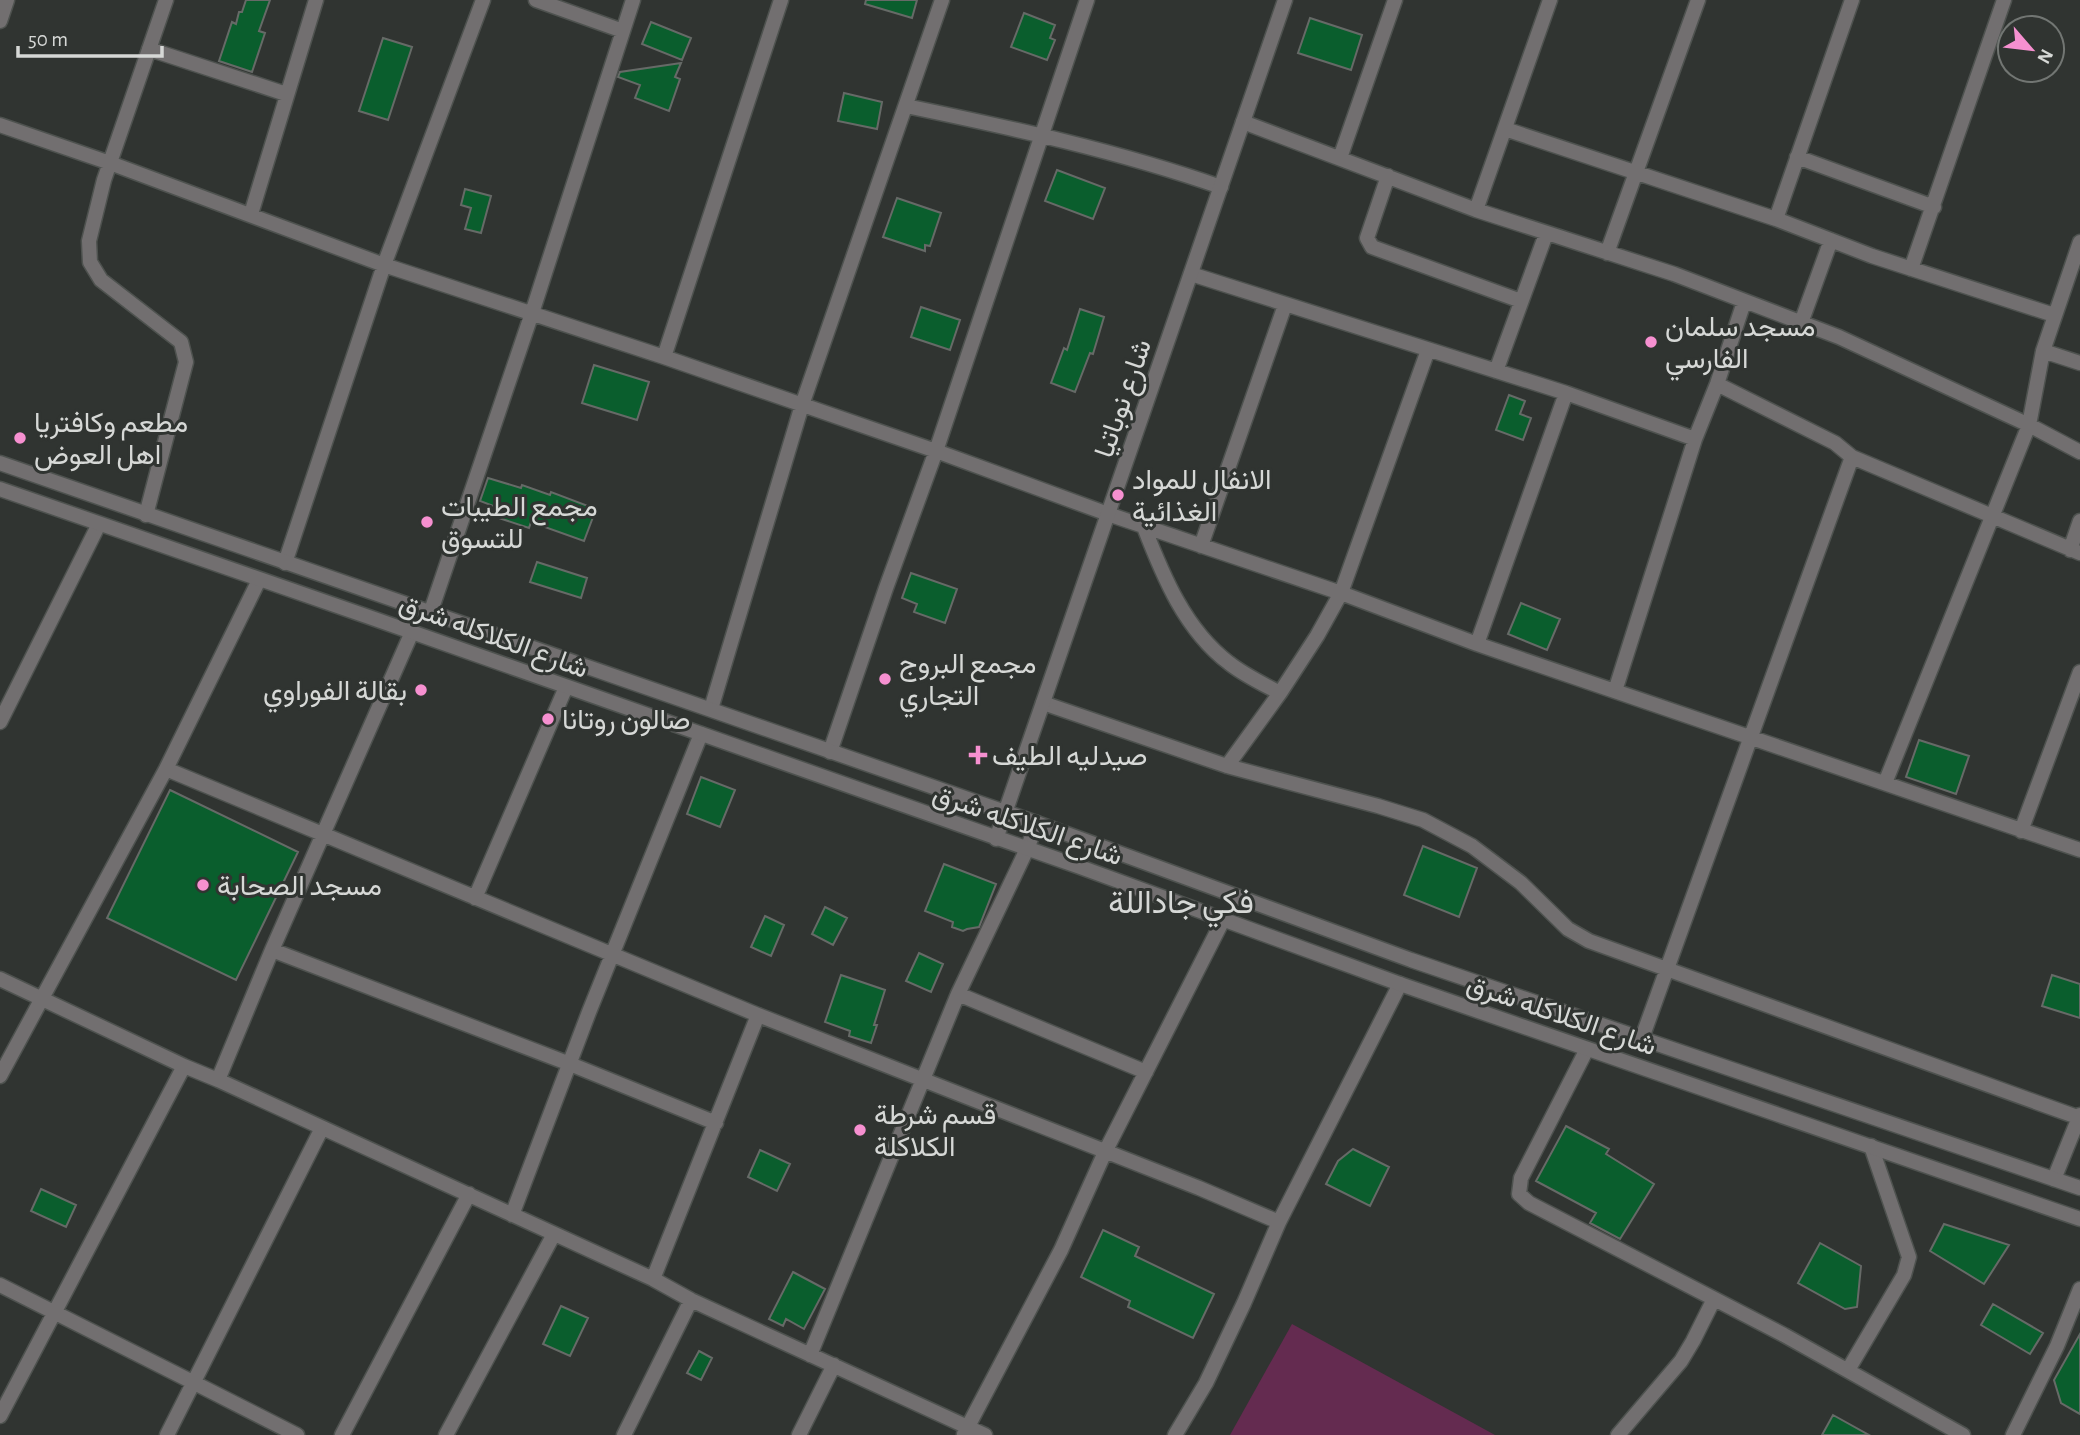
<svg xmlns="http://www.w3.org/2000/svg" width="2080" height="1435" viewBox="0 0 2080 1435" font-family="'Alegreya Sans',Vazirmatn,sans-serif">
	<rect width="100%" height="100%" fill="#303431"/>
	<path fill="#642b50" d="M1292,1324L1495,1435H1230Z"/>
	<path fill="#0a5e2d" stroke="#666a67" stroke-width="2" d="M246,0H270L259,31L265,33L252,72L219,61L232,22L236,24L239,12H242Z
		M866,0H917L912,18L865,4Z
		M1024,13L1055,25L1050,38L1055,40L1047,60L1011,47Z
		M1310,18L1362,35L1351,70L1298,53Z
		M651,22L691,38L682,60L642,44Z
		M383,38L412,47L388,120L359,111Z
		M681,63L675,77L680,79L669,111L635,98L640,85L618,77L620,72Z
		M844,93L882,102L877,129L838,121Z
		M1057,170L1105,188L1093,219L1045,201Z
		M465,189L491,196L481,233L465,229L471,208L461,205Z
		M897,198L941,213L930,246L925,245V251L883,237Z
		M921,307L960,320L950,350L911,337Z
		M1080,309L1104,317L1093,354L1090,353L1075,392L1051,383L1064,348L1067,350Z
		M594,365L649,382L637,420L582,403Z
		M1509,395L1525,401L1520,414L1531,418L1523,440L1496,430Z
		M488,478L521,488L522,485L550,495L551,492L596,509L584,541L531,522L529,528L496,517L499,508L480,501Z
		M537,562L587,578L581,598L530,582Z
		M911,573L957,589L945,623L914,612L917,604L902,598Z
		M1521,603L1560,619L1547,650L1508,634Z
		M1919,740L1969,756L1956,794L1906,777Z
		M701,777L735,790L720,827L687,814Z
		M170,790L298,852L236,980L107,918Z
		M1423,846L1477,868L1459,917L1404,895Z
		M944,864L996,884L979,927L967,929L963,931L952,927L953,922L925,911Z
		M825,907L847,918L833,945L812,934Z
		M765,916L784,925L771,956L751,947Z
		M919,953L943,964L931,992L906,981Z
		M841,975L885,990L874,1025H877L871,1043L849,1036L850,1031L825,1022Z
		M2052,975L2080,984V1018L2042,1006Z
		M1566,1126L1609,1149L1606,1154L1654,1184L1620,1239L1590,1223L1596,1213L1536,1181Z
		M1353,1149L1389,1167L1370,1206L1326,1184L1338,1161Z
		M760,1150L790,1164L777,1191L748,1177Z
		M41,1189L76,1205L66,1227L31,1211Z
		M1944,1224L2009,1245L1984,1284L1930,1251Z
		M1103,1230L1139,1247L1135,1256L1214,1294L1193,1338L1128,1307L1130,1301L1081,1277Z
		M1820,1243L1861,1266L1857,1307L1845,1309L1798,1283Z
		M793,1272L825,1289L804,1329L786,1319L783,1326L769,1319Z
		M1993,1304L2043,1333L2030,1354L1981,1325Z
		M561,1306L588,1318L570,1356L543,1344Z
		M2080,1334V1414L2061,1403L2054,1380Z
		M699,1351L712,1358L701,1380L687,1373Z
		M1833,1415L1869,1435H1822Z"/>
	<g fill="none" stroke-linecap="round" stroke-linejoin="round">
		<g stroke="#4e524f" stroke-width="17">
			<path id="minor" d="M536,0L623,31
				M0,21L7,0
				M149,49L286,94
				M906,106C1012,128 1118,151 1221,187
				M1243,122L1476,210L1674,274L1839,337L2029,425L2080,452
				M0,125L110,163L384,265L664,357L936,451L1108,514L1341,593L1477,644L2080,850
				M1505,129L1776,219L1872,256L2054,315
				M1797,157L1934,207
				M1340,158L1395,0
				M1388,176L1367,238L1372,247L1521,301
				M1476,210L1550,0
				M251,214L316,0
				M1776,219L1852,0
				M1607,253L1698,0
				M1911,269L2004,0
				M1191,274L1566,393L1695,439
				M1801,323L1831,240
				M2043,351L2080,363
				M664,357L781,0
				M1496,371L1546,234
				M1717,384L1835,443L1852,457L2080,553
				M146,515L186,362L181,342L101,280L90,262L89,241L104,180L166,0
				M1144,527C1163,576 1185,630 1229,663C1244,675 1263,684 1280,693
				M1201,546L1285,305
				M2070,550L2080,521
				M285,563L384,265L483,0
				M431,611L532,313L633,0
				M1477,644L1566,393
				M1615,691L1695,439L1717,384L1744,302
				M1043,703L1227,766L1378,806L1423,820L1472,846L1521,883L1568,929L1589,941L2080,1118
				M711,709L802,405L942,0
				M0,722L99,524
				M830,752L886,588L936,451L1087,0
				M1227,766L1280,693L1317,636L1341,593L1428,350
				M166,769L758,1015L1199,1188L1279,1222
				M1885,783L2029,425L2043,351L2080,242
				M2021,831L2080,672
				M475,898L566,687
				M272,950L570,1064L716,1123
				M0,979L184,1066L218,1080L653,1279L691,1300L985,1435
				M958,994L1146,1072
				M1642,1038L1852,457
				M1587,1049L1521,1178L1519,1194L1529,1203L1784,1335L1963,1435
				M0,1076L166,769L259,580
				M218,1080L272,950L412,632
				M2054,1179L2080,1115
				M512,1215L589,1012L701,734
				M653,1279L758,1015
				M0,1285C99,1334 198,1385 297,1435
				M810,1355L958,994L1027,849L1037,823
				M1848,1370L1904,1275L1909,1257L1871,1146
				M0,1416L184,1066
				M964,1434L1061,1250L1105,1152L1223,920
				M167,1435L322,1128
				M342,1435L469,1194
				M446,1435L554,1234
				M624,1435L691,1300
				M799,1435L834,1365
				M1175,1435L1206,1383L1244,1303L1279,1222L1400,984
				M1618,1435L1681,1361L1693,1341L1714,1299
				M2013,1435L2057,1346L2080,1289"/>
		</g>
		<g stroke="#4e524f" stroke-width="17">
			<path id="tertiary" d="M0,463L1037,823L1411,960L2080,1188
				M0,489L369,617L1080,867L1400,984L2080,1219
				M996,839L1285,0"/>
		</g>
		<use href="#minor" stroke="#726f70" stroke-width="14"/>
		<use href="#tertiary" stroke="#726f70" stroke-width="14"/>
	</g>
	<g fill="#f690d0" stroke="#303431" stroke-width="2.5">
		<circle cx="1651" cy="342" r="7"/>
		<circle cx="20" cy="438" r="7"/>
		<circle cx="1118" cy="495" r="7"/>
		<circle cx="427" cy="522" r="7"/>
		<circle cx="885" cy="679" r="7"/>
		<circle cx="421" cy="690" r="7"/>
		<circle cx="548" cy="719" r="7"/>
		<path d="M974.5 744.5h7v7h7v7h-7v7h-7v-7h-7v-7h7z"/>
		<circle cx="203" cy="885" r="7"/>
		<circle cx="860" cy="1130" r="7"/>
	</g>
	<g text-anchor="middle" stroke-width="6" stroke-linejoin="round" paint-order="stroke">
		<g font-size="28" fill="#d6d8d6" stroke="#303431" text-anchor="start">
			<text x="1665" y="336">مسجد سلمان<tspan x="1665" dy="32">الفارسي</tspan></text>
			<text x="34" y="432">مطعم وكافتريا<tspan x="34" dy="32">اهل العوض</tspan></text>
			<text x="1132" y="489">الانفال للمواد<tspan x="1132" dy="32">الغذائية</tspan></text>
			<text x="441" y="516">مجمع الطيبات<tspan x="441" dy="32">للتسوق</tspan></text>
			<text x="899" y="673">مجمع البروج<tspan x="899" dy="32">التجاري</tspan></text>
			<text x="407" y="700" text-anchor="end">بقالة الفوراوي</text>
			<text x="562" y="729">صالون روتانا</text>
			<text x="992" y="765">صيدليه الطيف</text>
			<text x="217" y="895">مسجد الصحابة</text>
			<text x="874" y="1124">قسم شرطة<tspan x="874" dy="32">الكلاكلة</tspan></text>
		</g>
		<g font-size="28" fill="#d6d8d6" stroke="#303431">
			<text transform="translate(1122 398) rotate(-71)" y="10">شارع نوباتيا</text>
			<text transform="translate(494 635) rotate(20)" y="10">شارع الكلاكله شرق</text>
			<text transform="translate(1028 824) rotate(19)" y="10">شارع الكلاكله شرق</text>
			<text transform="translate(1562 1014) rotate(19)" y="10">شارع الكلاكله شرق</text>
		</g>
		<g font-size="32" fill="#d6d8d6" stroke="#303431">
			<text x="1181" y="913">فكي جاداللة</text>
		</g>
	</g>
	<g transform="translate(2031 49) rotate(118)"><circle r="33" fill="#303431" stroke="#727673" stroke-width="2"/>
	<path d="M0-5L12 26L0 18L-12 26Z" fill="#f690d0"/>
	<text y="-10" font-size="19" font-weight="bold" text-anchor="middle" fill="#d6d8d6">N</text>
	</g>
	<path d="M18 46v10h144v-10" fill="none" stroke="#d6d8d6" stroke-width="3.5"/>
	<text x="28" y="46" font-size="21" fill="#d6d8d6" stroke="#303431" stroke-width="5" paint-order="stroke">50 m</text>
</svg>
